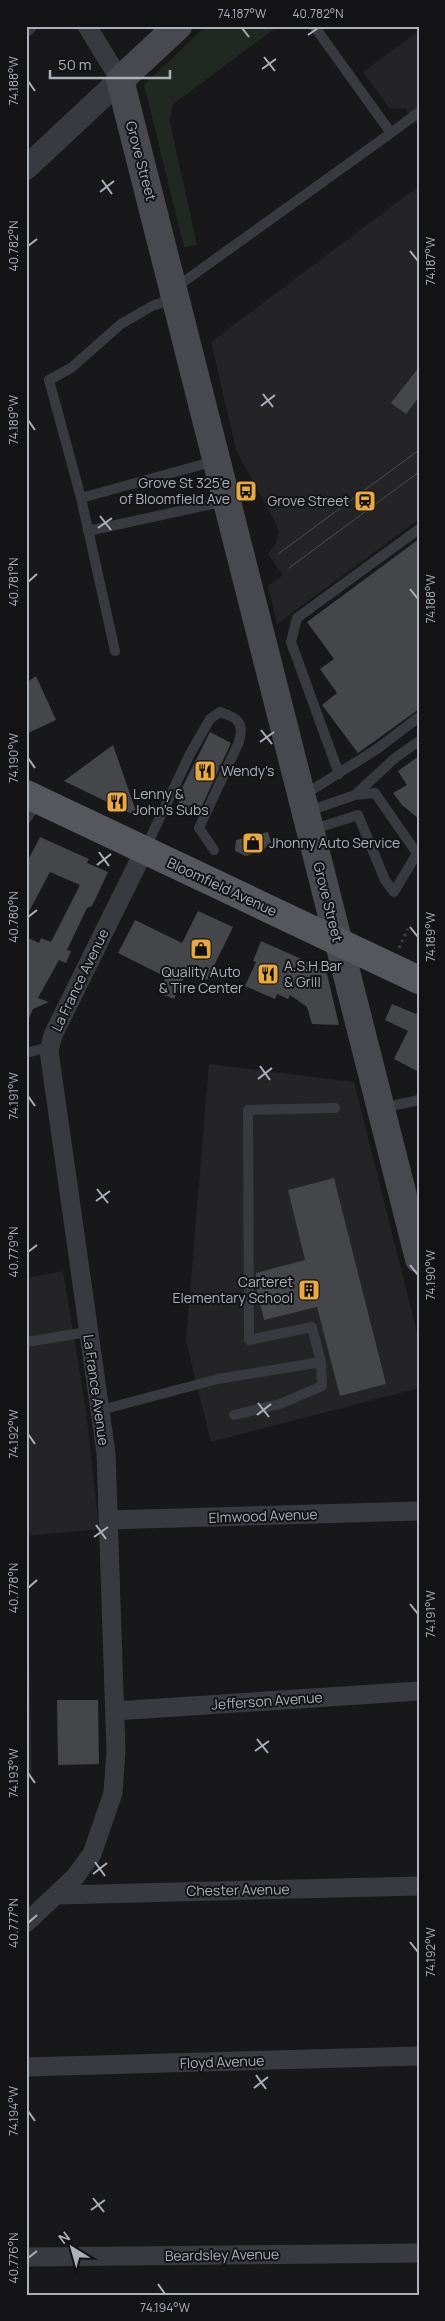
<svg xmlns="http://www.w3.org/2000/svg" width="445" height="2321" viewBox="0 0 445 2321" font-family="Manrope,sans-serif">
	<rect width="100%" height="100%" fill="#18181a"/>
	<path fill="#242427" d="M419,31V127L405,108L390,109L363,72Z
		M419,186V519L277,624L268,586L283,575L268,554L276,543L279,532L276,524L236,450L211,342Z
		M209,1064L354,1082L419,1341V1388L211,1442L186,1341Z
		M63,1271L86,1410L99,1529L26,1536L32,1775L26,1779V1278Z"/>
	<path fill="#202821" d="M206,26H278L172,105L170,123L197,245L184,247L144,85Z"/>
	<path fill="#45464a" d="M419,367V397L406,414L391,403Z
		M419,539V709L358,753L322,705L337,693L320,669L334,659L307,622Z
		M36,676L56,720L26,734V683Z
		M210,732L231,743L200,810L197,808L195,812L178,804L180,800L177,798Z
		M113,745L138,817L64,781Z
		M419,756V819L402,805L393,793L407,785L398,771Z
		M268,832L271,842L262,851L246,856L235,851L236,840Z
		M40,837L89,859L87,863L108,872L92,906L87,908L67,950L71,951L66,963L59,960L38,998L49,1002L33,1009L26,1025V937L39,943L41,938L51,942L80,885L50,872L26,917V864Z
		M198,911L233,927L207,980L187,970L174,999L159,993L166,977L118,953L135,920L182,943Z
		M261,941L308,962L327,974L339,1025L312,1024L307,1007L290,995L288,999L277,994L275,999L245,986L256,962L253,961Z
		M392,1004L416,1014L419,1009V1072L394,1059L408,1031L385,1020Z
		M334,1178L386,1384L340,1396L317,1307L264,1320L256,1287V1273L305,1260L288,1190Z
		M57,1700H98L99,1764L58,1765Z"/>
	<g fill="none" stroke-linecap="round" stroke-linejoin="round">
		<path stroke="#3f4145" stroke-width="3" stroke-dasharray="2.5 4" stroke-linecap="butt" d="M399,948L408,929"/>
		<path stroke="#393a3f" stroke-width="10" d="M391,133L419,112
			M175,288L391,133L314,26
			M81,498L215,461
			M88,531L226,501
			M115,651L81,498L49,380L71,368L121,324L152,306L175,298
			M339,774L291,642L297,618L419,529
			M304,795L377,749L419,717
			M355,795L395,758L419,741
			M306,812L355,795L375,793L416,852
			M26,819L39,801
			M311,830L358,815L385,880L394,892L419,850
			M145,849L190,754L210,719L220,712C239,718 244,723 239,742L199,828L214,850
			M26,1053L49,1047
			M382,1108L419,1100
			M26,1342L88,1332
			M101,1410L218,1379L321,1362L312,1327L249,1340L248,1110L335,1108
			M234,1415L280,1404L322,1386L321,1362"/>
		<path stroke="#393a3f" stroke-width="19" d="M87,26L120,80
			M26,27L27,26
			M108,1520L419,1511
			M115,1711L419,1691
			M57,1895L419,1886
			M26,1923L75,1877L92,1854L113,1793L116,1751L106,1453L49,1051L53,1035L144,851
			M26,2067L419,2056
			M26,2257L419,2253"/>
		<path stroke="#393a3f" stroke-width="24" d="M26,168L120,80"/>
		<path stroke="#47494e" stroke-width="28" d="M178,26L120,80L419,1259"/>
		<path stroke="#55575d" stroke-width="28" d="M26,794L419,980"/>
		<path stroke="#4c4e53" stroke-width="1" d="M278,554L419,450
			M289,568L419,472"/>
	</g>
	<path fill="none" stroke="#abb0b9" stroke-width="2" d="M242,28L249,37M308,35L318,28M264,57L275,71M262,69L276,59M28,81L35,91M102,180L112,194M100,192L114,181M28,246L37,239M410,251L418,261M263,394L273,407M261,406L275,395M28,420L35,430M100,516L111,530M98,528L112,518M28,582L37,574M410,589L418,599M261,730L272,744M260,742L274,732M28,758L35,768M99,852L109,866M97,865L111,854M28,917L37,910M410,927L418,937M260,1066L270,1080M258,1079L272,1068M28,1096L35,1106M97,1189L108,1203M96,1201L110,1191M28,1252L37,1245M410,1265L418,1275M258,1403L269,1417M257,1415L271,1404M28,1434L35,1444M96,1525L106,1539M94,1537L108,1527M28,1588L37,1580M410,1604L418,1614M257,1739L268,1753M255,1751L269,1741M28,1773L35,1783M95,1862L105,1876M93,1874L107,1863M28,1923L37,1915M410,1942L418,1952M256,2075L266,2089M254,2088L268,2077M28,2111L35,2121M93,2198L104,2212M91,2210L105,2200M28,2258L37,2251M158,2284L165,2294"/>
	<defs>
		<g id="bus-square" transform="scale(1.125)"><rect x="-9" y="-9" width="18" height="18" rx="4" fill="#e8a842" stroke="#131315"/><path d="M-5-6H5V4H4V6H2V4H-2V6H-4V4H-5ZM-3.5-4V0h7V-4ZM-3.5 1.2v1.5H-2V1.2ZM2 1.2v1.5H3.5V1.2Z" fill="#111"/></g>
		<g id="station-square" transform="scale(1.125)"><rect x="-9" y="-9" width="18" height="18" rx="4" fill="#e8a842" stroke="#131315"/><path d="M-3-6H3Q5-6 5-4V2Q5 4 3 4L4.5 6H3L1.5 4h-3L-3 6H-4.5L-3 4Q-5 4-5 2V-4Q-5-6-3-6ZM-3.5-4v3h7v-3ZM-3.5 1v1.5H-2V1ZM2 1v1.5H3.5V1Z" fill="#111"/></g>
		<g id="restaurant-square" transform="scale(1.125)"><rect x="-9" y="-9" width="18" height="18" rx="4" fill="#e8a842" stroke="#131315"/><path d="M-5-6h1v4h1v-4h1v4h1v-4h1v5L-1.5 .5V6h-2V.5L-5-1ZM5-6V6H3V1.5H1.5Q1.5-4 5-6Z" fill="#111"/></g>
		<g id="shop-square" transform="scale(1.125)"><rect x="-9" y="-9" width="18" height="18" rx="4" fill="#e8a842" stroke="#131315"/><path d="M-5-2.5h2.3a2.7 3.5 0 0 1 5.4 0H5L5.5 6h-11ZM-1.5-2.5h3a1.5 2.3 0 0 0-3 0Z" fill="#111"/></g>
		<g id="building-square" transform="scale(1.125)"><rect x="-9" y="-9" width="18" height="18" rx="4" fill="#e8a842" stroke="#131315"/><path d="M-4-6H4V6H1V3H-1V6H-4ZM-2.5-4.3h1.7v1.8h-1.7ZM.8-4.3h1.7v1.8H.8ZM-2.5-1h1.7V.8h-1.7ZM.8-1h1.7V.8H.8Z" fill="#111"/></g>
	</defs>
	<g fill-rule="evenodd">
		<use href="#bus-square" x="246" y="491"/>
		<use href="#station-square" x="365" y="501"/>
		<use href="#restaurant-square" x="205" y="771"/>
		<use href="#restaurant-square" x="117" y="802"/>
		<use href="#shop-square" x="253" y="843"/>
		<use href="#shop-square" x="201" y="949"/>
		<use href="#restaurant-square" x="268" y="974"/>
		<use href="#building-square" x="309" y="1290"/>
	</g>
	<g text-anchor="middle" stroke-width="4" stroke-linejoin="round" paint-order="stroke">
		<g font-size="14" fill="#abb0b9" stroke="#131315">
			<text transform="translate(141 161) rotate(75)" y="5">Grove Street</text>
			<text transform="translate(222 887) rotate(25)" y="5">Bloomfield Avenue</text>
			<text transform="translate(328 902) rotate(76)" y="5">Grove Street</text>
			<text transform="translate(80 980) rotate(-64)" y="5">La France Avenue</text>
			<text transform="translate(96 1390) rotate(82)" y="5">La France Avenue</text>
			<text transform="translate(263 1516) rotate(-2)" y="5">Elmwood Avenue</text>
			<text transform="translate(267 1701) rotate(-4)" y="5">Jefferson Avenue</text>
			<text transform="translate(238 1890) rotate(-1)" y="5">Chester Avenue</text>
			<text transform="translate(222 2062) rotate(-2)" y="5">Floyd Avenue</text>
			<text transform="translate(222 2255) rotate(-1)" y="5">Beardsley Avenue</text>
		</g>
		<g font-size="14" fill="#abb0b9" stroke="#131315" text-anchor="start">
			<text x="230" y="488" text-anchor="end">Grove St 325'e<tspan x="230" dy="16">of Bloomfield Ave</tspan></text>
			<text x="349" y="506" text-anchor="end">Grove Street</text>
			<text x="221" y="776">Wendy's</text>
			<text x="133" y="799">Lenny &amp;<tspan x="133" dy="16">John's Subs</tspan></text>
			<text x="269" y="848">Jhonny Auto Service</text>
			<text x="284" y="971">A.S.H Bar<tspan x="284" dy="16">&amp; Grill</tspan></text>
			<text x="201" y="977" text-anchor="middle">Quality Auto<tspan x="201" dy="16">&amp; Tire Center</tspan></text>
			<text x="293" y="1287" text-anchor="end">Carteret<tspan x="293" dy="16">Elementary School</tspan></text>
		</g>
	</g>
	<rect width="445" height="2321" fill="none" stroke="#131315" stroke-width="55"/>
	<g transform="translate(72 2248) rotate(323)" stroke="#131315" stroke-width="4" paint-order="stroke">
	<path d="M0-4L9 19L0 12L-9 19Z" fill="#abb0b9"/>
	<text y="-8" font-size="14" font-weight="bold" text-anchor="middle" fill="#abb0b9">N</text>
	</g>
	<path d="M50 70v8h120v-8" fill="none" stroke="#abb0b9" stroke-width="2.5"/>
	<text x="58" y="70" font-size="15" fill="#abb0b9" stroke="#131315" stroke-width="4" paint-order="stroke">50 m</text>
	<rect x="28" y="28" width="390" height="2266" fill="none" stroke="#abb0b9" stroke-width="2"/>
	<g font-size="12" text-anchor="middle" fill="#abb0b9">
		<text x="242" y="18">74.187°W</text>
		<text x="318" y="18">40.782°N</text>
		<text transform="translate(14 81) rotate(-90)" y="4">74.188°W</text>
		<text transform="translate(14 246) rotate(-90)" y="4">40.782°N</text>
		<text transform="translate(431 261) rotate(-90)" y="4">74.187°W</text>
		<text transform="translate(14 420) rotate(-90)" y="4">74.189°W</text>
		<text transform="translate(14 582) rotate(-90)" y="4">40.781°N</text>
		<text transform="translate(431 599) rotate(-90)" y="4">74.188°W</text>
		<text transform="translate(14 758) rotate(-90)" y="4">74.190°W</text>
		<text transform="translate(14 917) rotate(-90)" y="4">40.780°N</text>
		<text transform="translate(431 937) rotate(-90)" y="4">74.189°W</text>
		<text transform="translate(14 1096) rotate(-90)" y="4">74.191°W</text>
		<text transform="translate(14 1252) rotate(-90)" y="4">40.779°N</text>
		<text transform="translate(431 1275) rotate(-90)" y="4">74.190°W</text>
		<text transform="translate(14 1434) rotate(-90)" y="4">74.192°W</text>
		<text transform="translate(14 1588) rotate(-90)" y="4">40.778°N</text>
		<text transform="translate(431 1614) rotate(-90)" y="4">74.191°W</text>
		<text transform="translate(14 1773) rotate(-90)" y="4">74.193°W</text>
		<text transform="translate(14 1923) rotate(-90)" y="4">40.777°N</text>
		<text transform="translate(431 1952) rotate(-90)" y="4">74.192°W</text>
		<text transform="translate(14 2111) rotate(-90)" y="4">74.194°W</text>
		<text transform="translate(14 2258) rotate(-90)" y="4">40.776°N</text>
		<text x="165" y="2312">74.194°W</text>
	</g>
</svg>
